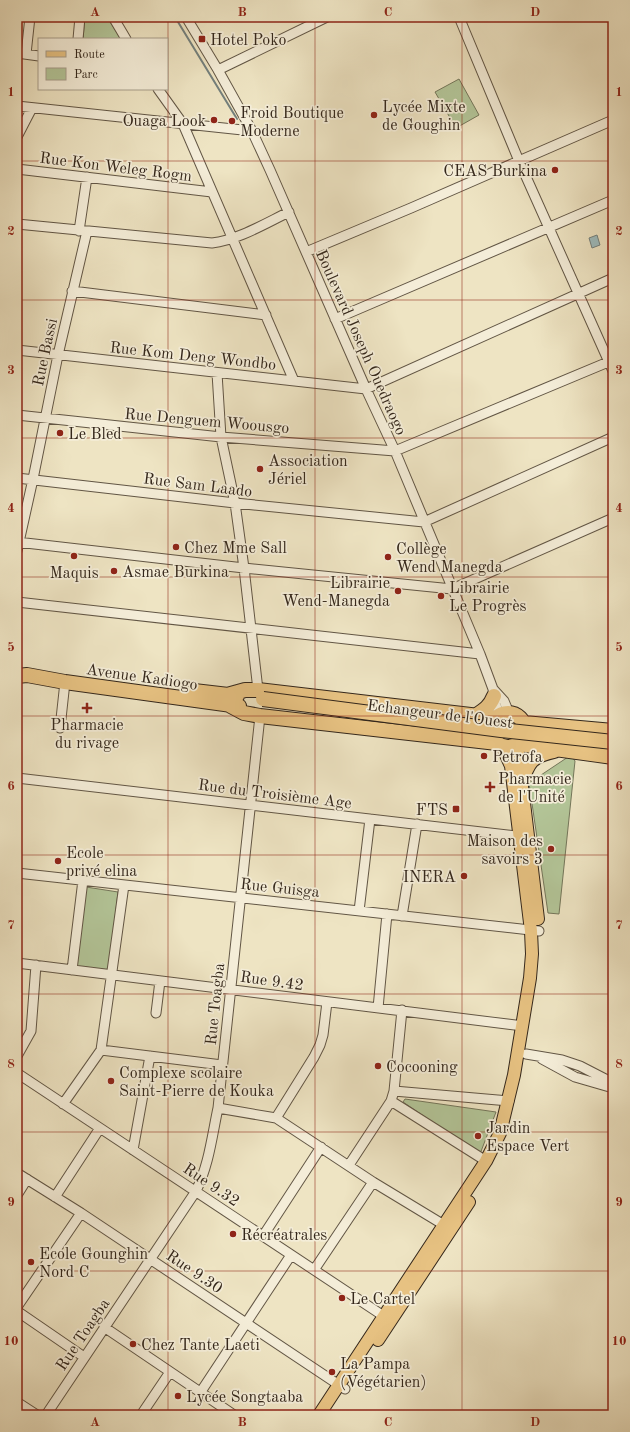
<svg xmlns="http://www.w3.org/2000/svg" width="630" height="1432" viewBox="0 0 630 1432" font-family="'Old Standard TT',serif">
	<rect width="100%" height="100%" fill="#eee4c3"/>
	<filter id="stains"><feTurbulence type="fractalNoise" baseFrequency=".005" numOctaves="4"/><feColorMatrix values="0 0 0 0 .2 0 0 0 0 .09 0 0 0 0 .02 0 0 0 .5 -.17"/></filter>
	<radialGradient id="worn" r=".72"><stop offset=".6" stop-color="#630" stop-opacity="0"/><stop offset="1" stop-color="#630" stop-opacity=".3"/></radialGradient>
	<path fill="#b3c598" stroke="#74765a" d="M85,17H107L121,39H83Z
		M459,79L479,115L456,128L435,92Z
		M568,757L573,758L575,761L559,914L548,913L529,783Z
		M86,887L118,892L109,970L76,966Z
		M405,1099L496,1112L480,1154L403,1102Z"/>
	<path fill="#9ebcbe" stroke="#74807d" d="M597,235L600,245L592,248L589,238Z"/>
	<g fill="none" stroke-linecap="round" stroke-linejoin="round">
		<path stroke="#74807d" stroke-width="2" d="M175,17L237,119"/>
		<g stroke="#625645" stroke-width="11">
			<path id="minor" d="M113,17L126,39
				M186,17L218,70L252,131L270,170L366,389L395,451L480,654L493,689L494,701L500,715
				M459,17L519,161L613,371
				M78,39L80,17
				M17,53L39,56
				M26,54L30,17
				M218,70L327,17
				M158,89L183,124L294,381
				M17,106L252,131
				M17,137L32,108
				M17,169L212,192
				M17,224L212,243C238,240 266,223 289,212
				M79,231L87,177
				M306,252L411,208L613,120
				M72,291L266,315
				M335,319L613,200
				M17,350L366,389L613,278
				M217,373L221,437L235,503L244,568L258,690
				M17,415L221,437L395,451L613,360
				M17,478L235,503L424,522L613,437
				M17,542L244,568L452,589L613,518
				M17,551L33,479L58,355L87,231
				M17,602L480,654
				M493,689L504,701L509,713
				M60,728L65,682
				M17,778L525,837
				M17,873L539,931
				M359,911L370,819
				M402,916L417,824
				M17,963L523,1026
				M72,970L83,880
				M378,1008L387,914
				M156,1013L160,981
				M101,1050L222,1065
				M526,1054L562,1060L580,1066L613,1083
				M17,1056L31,1031L36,965
				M542,1059L575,1077L613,1088
				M17,1073L388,1319
				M394,1091L509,1101
				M391,1101L486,1161
				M63,1104L101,1050L124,885
				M218,1108L276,1118L373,1182L444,1225
				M276,1118L314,1057L320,1045L323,1035L327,1002
				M133,1150L150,1056
				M349,1165L391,1101L394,1091L402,1010
				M17,1173L81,1213L345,1389
				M17,1195L27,1179
				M55,1197L100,1128
				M263,1236L321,1147
				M314,1270L373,1182
				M17,1307L81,1213
				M17,1311L84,1357
				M104,1327L234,1415
				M200,1393L291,1255
				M17,1402L37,1415
				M46,1415L196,1191C209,1165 212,1136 218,1108L260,716
				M141,1415L170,1372"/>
		</g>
		<g stroke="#34271b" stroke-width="14">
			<path id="major" d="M517,745L538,919
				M378,1340L469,1202
				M319,1415L486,1161L500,1133L514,1075L530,978L532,954L531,931L511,766L502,746"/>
		</g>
		<g stroke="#34271b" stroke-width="16">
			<path id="highway" d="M17,676L27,675L65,682L239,706
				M194,691L237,696
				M227,695L245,690H258L496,718
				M229,705L244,713L260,716L497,743
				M491 730a17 17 0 1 1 34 0a17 17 0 1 1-34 0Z
				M475,716C485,710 490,706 494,696
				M524,723L613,731
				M519,744L613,757
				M521,783C528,762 531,756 554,751"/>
		</g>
		<use href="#minor" stroke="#f4edd8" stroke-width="9"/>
		<use href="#major" stroke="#e7c282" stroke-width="12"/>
		<use href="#highway" stroke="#e7c282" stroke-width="14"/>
		<g stroke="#34271b" stroke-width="16" stroke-linecap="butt">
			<path id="highway-bridge" d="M263,699L501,730L613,742"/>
		</g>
		<use href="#highway-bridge" stroke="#e7c282" stroke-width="14"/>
	</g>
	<path fill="none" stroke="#8f2418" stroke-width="1" stroke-opacity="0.55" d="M168,17V1415M315,17V1415M462,17V1415M17,161H613M17,300H613M17,438H613M17,577H613M17,716H613M17,855H613M17,994H613M17,1132H613M17,1271H613"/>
	<g fill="#8f2418" stroke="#f4edd8" stroke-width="1.5">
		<rect x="198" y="35" width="8" height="8" rx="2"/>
		<circle cx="374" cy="115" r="4"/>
		<circle cx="214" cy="120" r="4"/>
		<circle cx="232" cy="121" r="4"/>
		<circle cx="555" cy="170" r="4"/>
		<circle cx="60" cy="433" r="4"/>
		<circle cx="260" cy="469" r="4"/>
		<circle cx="176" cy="547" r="4"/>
		<circle cx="74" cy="556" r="4"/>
		<circle cx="388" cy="557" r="4"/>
		<circle cx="114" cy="571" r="4"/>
		<circle cx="398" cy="591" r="4"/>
		<circle cx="441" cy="596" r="4"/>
		<path d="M85 702h4v4h4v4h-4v4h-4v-4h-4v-4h4z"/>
		<circle cx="484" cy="756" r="4"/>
		<path d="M488 781h4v4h4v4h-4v4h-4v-4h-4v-4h4z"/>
		<rect x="452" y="805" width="8" height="8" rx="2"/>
		<circle cx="551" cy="849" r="4"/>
		<circle cx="58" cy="861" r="4"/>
		<circle cx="464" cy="876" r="4"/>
		<circle cx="378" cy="1066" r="4"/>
		<circle cx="111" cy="1081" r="4"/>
		<circle cx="478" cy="1136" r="4"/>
		<circle cx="233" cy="1234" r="4"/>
		<circle cx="31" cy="1262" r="4"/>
		<circle cx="342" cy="1298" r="4"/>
		<circle cx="133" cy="1344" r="4"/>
		<circle cx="332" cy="1372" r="4"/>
		<circle cx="178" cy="1396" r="4"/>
	</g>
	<g text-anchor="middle" stroke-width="3.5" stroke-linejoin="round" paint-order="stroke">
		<g font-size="16" fill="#34271b" stroke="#f4edd8" text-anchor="start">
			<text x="210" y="45">Hotel Poko</text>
			<text x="382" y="112">Lycée Mixte<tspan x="382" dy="18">de Goughin</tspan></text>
			<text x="240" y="118">Froid Boutique<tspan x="240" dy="18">Moderne</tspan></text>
			<text x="206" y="126" text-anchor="end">Ouaga Look</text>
			<text x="547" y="176" text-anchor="end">CEAS Burkina</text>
			<text x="68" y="439">Le Bled</text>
			<text x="268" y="466">Association<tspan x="268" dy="18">Jériel</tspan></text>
			<text x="184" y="553">Chez Mme Sall</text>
			<text x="396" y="554">Collège<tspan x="396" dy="18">Wend Manegda</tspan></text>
			<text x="122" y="577">Asmae Burkina</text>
			<text x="74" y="578" text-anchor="middle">Maquis</text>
			<text x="390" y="588" text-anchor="end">Librairie<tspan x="390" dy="18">Wend-Manegda</tspan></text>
			<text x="449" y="593">Librairie<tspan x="449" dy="18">Le Progrès</tspan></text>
			<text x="87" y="730" text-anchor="middle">Pharmacie<tspan x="87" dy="18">du rivage</tspan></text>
			<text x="492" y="762">Petrofa</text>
			<text x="498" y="784">Pharmacie<tspan x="498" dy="18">de l'Unité</tspan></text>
			<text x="448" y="815" text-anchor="end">FTS</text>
			<text x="543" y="846" text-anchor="end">Maison des<tspan x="543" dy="18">savoirs 3</tspan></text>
			<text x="66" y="858">Ecole<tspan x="66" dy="18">privé elina</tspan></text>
			<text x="456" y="882" text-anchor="end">INERA</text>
			<text x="386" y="1072">Cocooning</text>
			<text x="119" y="1078">Complexe scolaire<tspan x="119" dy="18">Saint-Pierre de Kouka</tspan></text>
			<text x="486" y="1133">Jardin<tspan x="486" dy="18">Espace Vert</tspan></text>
			<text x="241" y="1240">Récréatrales</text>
			<text x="39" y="1259">Ecole Gounghin<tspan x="39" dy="18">Nord C</tspan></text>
			<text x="350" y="1304">Le Cartel</text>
			<text x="141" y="1350">Chez Tante Laeti</text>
			<text x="340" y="1369">La Pampa<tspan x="340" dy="18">(Végétarien)</tspan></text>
			<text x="186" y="1402">Lycée Songtaaba</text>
		</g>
		<g font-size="16" fill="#34271b" stroke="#f4edd8">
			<text transform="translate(116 166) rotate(7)" y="6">Rue Kon Weleg Rogm</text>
			<text transform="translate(362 342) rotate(66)" y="6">Boulevard Joseph Ouedraogo</text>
			<text transform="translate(44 352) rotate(-78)" y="6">Rue Bassi</text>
			<text transform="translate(193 355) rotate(6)" y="6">Rue Kom Deng Wondbo</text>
			<text transform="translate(207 420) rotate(5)" y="6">Rue Denguem Woousgo</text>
			<text transform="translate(198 484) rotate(7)" y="6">Rue Sam Laado</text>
			<text transform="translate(142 676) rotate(8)" y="6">Avenue Kadiogo</text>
			<text transform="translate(440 713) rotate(7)" y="6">Echangeur de l'Ouest</text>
			<text transform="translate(275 793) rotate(7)" y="6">Rue du Troisième Age</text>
			<text transform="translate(280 887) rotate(6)" y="6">Rue Guisga</text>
			<text transform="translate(272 980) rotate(8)" y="6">Rue 9.42</text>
			<text transform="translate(214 1004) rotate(-84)" y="6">Rue Toagba</text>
			<text transform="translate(212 1184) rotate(34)" y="6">Rue 9.32</text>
			<text transform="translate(195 1271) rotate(34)" y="6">Rue 9.30</text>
			<text transform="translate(82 1334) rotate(-56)" y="6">Rue Toagba</text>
		</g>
	</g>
	<rect width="630" height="1432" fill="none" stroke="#eee4c3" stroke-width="44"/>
	<rect x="38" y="38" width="130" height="52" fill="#f4edd8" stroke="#a79e8c"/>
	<rect x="46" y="51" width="20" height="6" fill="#e7c282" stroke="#a79e8c"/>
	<text x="74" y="58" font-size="12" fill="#34271b">Route</text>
	<rect x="46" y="68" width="20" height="12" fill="#b3c598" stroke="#a79e8c"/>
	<text x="74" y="78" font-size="12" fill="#34271b">Parc</text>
	<rect x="22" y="22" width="586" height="1388" fill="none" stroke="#8f2418" stroke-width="1.5"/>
	<g font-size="13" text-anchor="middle" font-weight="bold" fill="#8f2418">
		<text x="95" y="16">A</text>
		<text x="242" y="16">B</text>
		<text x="388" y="16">C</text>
		<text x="535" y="16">D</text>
		<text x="11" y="96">1</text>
		<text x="619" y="96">1</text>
		<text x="11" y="235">2</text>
		<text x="619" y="235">2</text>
		<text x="11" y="374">3</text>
		<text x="619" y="374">3</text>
		<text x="11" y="512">4</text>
		<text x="619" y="512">4</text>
		<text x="11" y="651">5</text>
		<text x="619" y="651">5</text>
		<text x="11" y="790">6</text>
		<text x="619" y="790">6</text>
		<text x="11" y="929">7</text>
		<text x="619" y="929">7</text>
		<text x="11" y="1068">8</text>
		<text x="619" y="1068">8</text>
		<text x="11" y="1206">9</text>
		<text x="619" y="1206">9</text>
		<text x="11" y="1345">10</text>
		<text x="619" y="1345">10</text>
		<text x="95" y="1426">A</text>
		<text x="242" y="1426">B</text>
		<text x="388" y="1426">C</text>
		<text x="535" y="1426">D</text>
	</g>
	<rect width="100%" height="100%" filter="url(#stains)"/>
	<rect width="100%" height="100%" fill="url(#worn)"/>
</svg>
